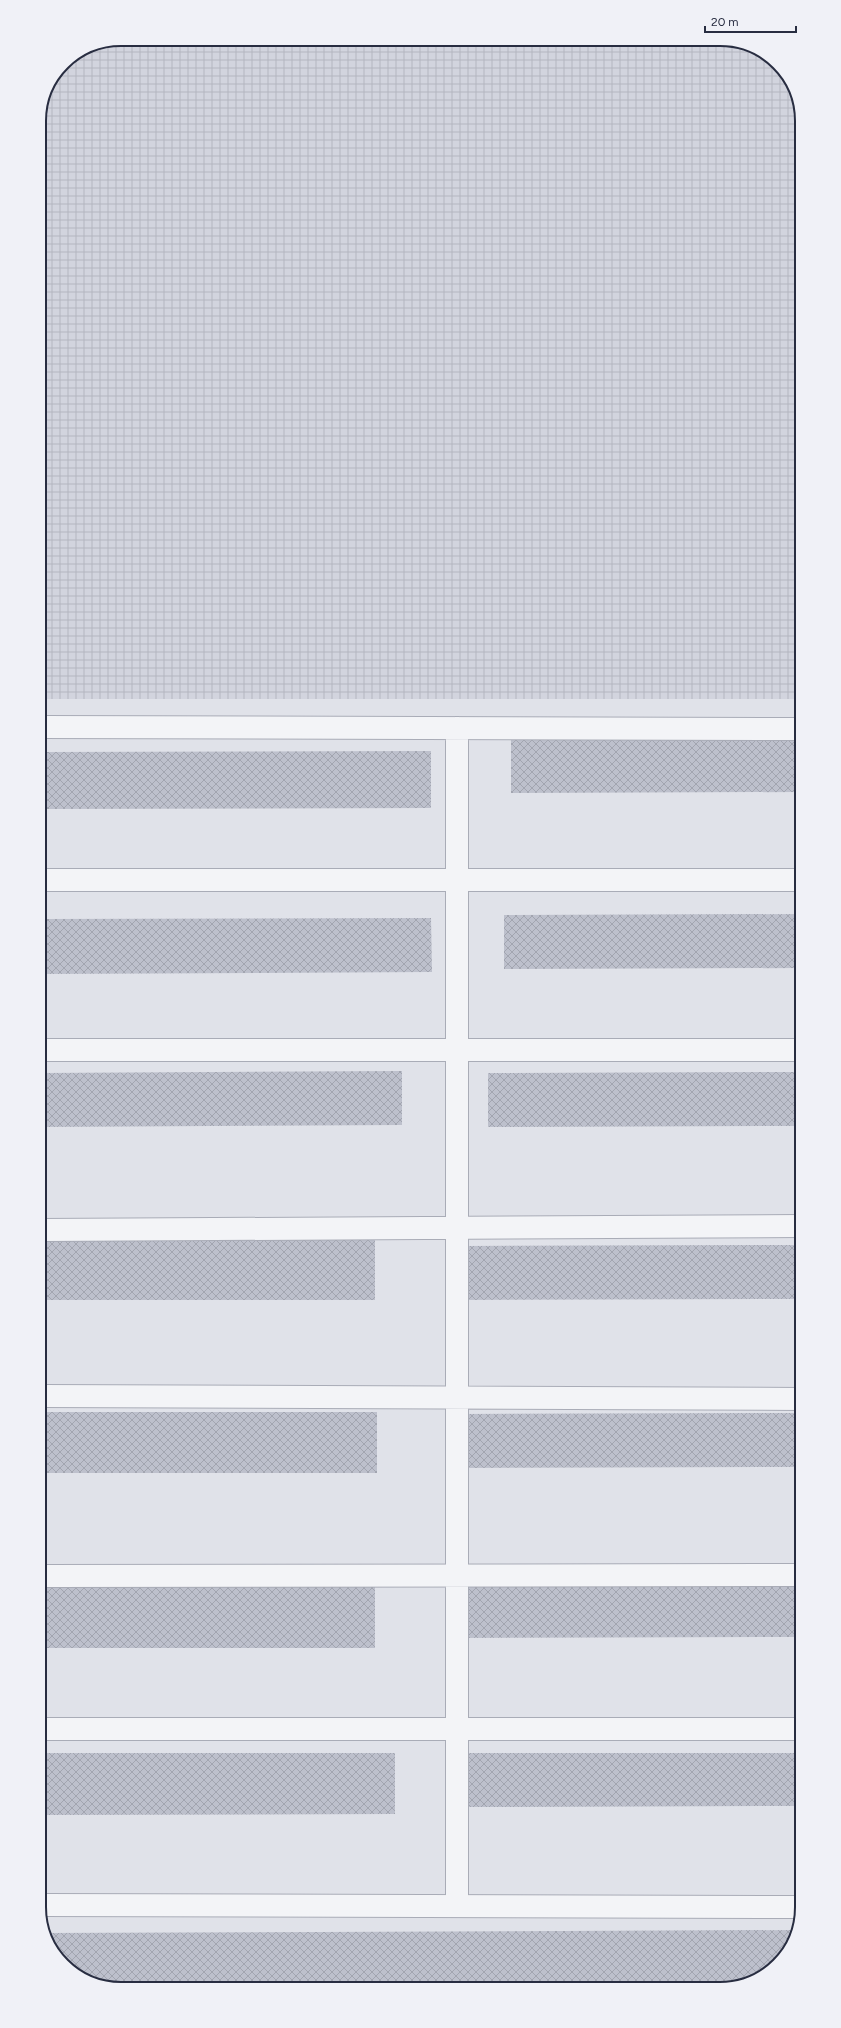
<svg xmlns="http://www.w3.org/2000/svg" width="841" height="2028" viewBox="0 0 841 2028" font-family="Figtree,sans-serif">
	<defs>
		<pattern id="industrial-grid" width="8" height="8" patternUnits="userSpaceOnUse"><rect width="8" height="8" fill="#d2d4de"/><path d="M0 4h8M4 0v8" fill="none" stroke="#b4b6c0"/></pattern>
		<pattern id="building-cross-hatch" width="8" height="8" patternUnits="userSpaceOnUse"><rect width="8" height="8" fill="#bdc0cc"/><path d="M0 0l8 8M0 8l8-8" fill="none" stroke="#a2a5b0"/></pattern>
	</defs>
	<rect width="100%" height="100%" fill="#e0e2e9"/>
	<path fill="url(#industrial-grid)" d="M121,39H726L770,56L798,95L799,699H40L39,116L47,85L63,63L90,45Z"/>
	<path fill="url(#building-cross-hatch)" d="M799,738V792L511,793V739Z
		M431,751V808L41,809V752Z
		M800,914V968L504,969V915Z
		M431,918L432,972L41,974V919Z
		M402,1071V1125L41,1127V1073Z
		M800,1072V1126L488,1127V1073Z
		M42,1239H375V1300H42Z
		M800,1245L801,1299L464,1300V1246Z
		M42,1412H377V1473H42Z
		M801,1413V1467L462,1468V1414Z
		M801,1583V1637L461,1638V1584Z
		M42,1587H375V1648H43Z
		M43,1753H395V1814L43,1815Z
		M469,1753H802V1806L469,1807Z
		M794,1930L785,1957L746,1985L322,1987L113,1988L71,1972L43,1933Z"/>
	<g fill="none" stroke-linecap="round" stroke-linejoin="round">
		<g stroke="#a9acb7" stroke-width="24">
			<path id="minor" d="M41,727L799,729
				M41,880H800
				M41,1050H800
				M42,1230L800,1226
				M42,1396L801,1399
				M42,1576L801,1575
				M43,1729H802
				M43,1905L802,1907
				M457,1905V728"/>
		</g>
		<use href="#minor" stroke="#f3f4f7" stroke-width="22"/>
	</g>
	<path d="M0 0H841V2028H0ZM121 46H720A75 75 0 0 1 795 121V1907A75 75 0 0 1 720 1982H121A75 75 0 0 1 46 1907V121A75 75 0 0 1 121 46Z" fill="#f0f1f7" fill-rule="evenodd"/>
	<path fill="none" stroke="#282d41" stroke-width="2" d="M121 46H720A75 75 0 0 1 795 121V1907A75 75 0 0 1 720 1982H121A75 75 0 0 1 46 1907V121A75 75 0 0 1 121 46Z"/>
	<path d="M705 26v6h91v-6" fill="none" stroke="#282d41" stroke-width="2"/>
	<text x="711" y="26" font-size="12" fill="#282d41" stroke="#f0f1f7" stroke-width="3" paint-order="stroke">20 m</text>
</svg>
